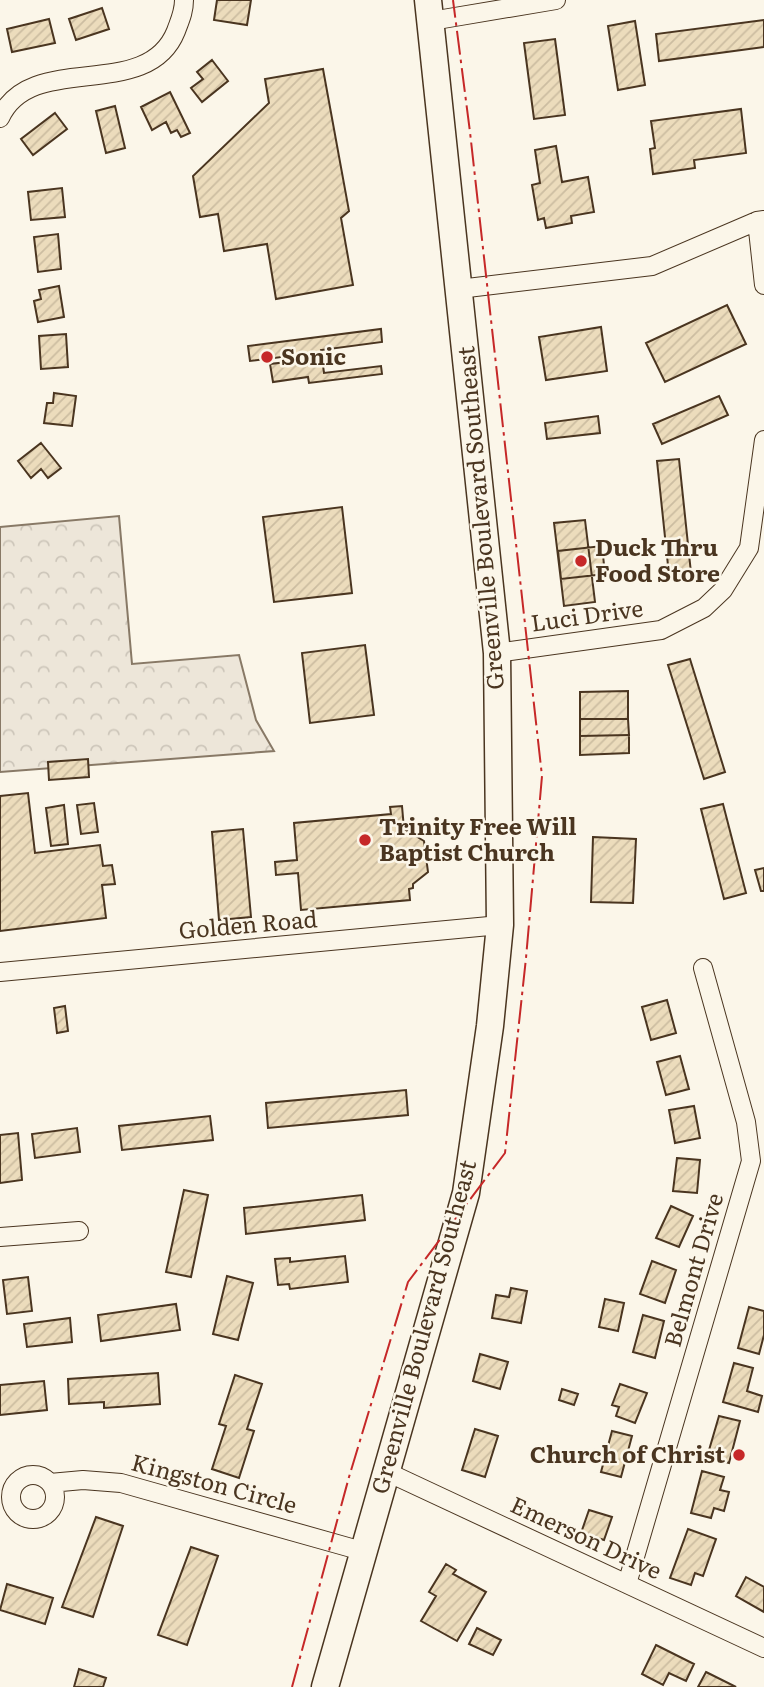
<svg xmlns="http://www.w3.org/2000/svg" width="764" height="1687" viewBox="0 0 764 1687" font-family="Literata,serif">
	<defs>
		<pattern id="park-crowns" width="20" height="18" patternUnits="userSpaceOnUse" patternTransform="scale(1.75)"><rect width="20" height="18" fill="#ede6d9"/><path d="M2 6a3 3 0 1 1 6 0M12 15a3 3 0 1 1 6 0" fill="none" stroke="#cdc6ba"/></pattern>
		<pattern id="building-hatch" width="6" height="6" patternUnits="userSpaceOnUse" patternTransform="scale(1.75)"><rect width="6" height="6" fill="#ecdcbc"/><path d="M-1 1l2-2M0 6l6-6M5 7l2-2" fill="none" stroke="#ccbda1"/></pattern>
	</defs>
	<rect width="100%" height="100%" fill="#fbf6e9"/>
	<path fill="url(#park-crowns)" stroke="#887966" stroke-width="2" d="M119,516L132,664L239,655L256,720L274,751L0,772V527Z"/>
	<path fill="url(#building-hatch)" stroke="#4a3520" stroke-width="2" d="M217,0H251L247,25L214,20Z
		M102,8L109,29L76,40L69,19Z
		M49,19L55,43L12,52L7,29Z
		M764,20V47L659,61L656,34Z
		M635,21L645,85L618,90L608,26Z
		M555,39L565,115L534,119L524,43Z
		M212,60L228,81L202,102L191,88L203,79L197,72Z
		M323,69L349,211L341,218L353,285L276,299L267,244L224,251L218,214L200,217L193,176L269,103L265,79Z
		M170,92L190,133L181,137L177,130L171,133L166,122L152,130L141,107Z
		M115,106L125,148L106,153L96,111Z
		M741,109L746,153L694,160L695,168L653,174L650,149L655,148L651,121Z
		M55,113L67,129L33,155L21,139Z
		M556,146L562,182L588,177L594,212L571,216L572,223L546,228L544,218L538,220L532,185L540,183L535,150Z
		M62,188L65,217L31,220L28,192Z
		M58,234L61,269L38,272L34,237Z
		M59,286L64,317L38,322L34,301L41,299L39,290Z
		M727,305L746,344L665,382L646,343Z
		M601,327L607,371L546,380L539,337Z
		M381,329L382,342L321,350L324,373L381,366L382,374L309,383L308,377L273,382L270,364L306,360L305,354L250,361L248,346Z
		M66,334L68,367L41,369L39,336Z
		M54,393L76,396L72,426L44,423L47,403H53Z
		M719,396L728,415L662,444L653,424Z
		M598,416L600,433L547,439L545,423Z
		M41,443L61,468L48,478L41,469L31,478L18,461Z
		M679,459L691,573L669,575L657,461Z
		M342,507L352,593L274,602L263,517Z
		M585,520L595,602L564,606L554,523Z
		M602,546L605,574L561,579L558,551Z
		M365,645L374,715L310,723L302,653Z
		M690,659L725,772L704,779L668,665Z
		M628,691V719H580V692Z
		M580,719H628L629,735L580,736Z
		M629,735V753L580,755V736Z
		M88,759L89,777L49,780L48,762Z
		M28,793L35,853L100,845L103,866L112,865L115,884L102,885L106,918L0,931V796Z
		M94,803L98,832L81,834L77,805Z
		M723,804L746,893L724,899L701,809Z
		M64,805L68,844L51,846L46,808Z
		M402,806L404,829L424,841L428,872L413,884V888L409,889L410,900L301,910L298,873L276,875L275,862L297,860L294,823L391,814L390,807Z
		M243,829L251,917L219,920L212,832Z
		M593,837L636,839L633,903L591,902Z
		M764,868V891H761L755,870Z
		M667,1000L676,1033L651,1040L642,1007Z
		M65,1006L68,1031L57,1033L54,1008Z
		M680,1056L689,1089L666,1095L657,1062Z
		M406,1090L408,1115L268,1128L266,1103Z
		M694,1106L700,1138L675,1143L669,1110Z
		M210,1116L213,1140L122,1150L119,1126Z
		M77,1128L80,1152L35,1158L32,1134Z
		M18,1133L22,1180L0,1183V1135Z
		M677,1158L700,1160L697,1193L673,1191Z
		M184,1190L208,1195L191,1277L166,1272Z
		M362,1195L365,1220L246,1234L244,1208Z
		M671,1206L693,1216L679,1247L656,1238Z
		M345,1256L348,1282L290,1289L289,1284L278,1285L275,1259L290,1258V1262Z
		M652,1261L676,1270L665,1303L640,1294Z
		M227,1276L253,1283L238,1340L213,1334Z
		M28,1277L32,1311L7,1314L3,1280Z
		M511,1288L527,1291L521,1323L492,1318L496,1295L509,1297Z
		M605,1299L624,1303L618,1331L599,1327Z
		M176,1304L180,1330L101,1341L98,1315Z
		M749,1307L764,1311V1335L759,1354L738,1348Z
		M643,1315L664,1321L655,1358L633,1352Z
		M70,1318L72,1342L27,1347L24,1324Z
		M480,1354L508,1362L500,1389L473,1381Z
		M734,1363L753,1368L747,1391L762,1396L758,1412L723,1402Z
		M158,1373L160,1404L104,1408V1402L69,1404L68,1379Z
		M235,1375L262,1384L247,1429L254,1431L239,1478L212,1469L226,1426L219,1424Z
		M44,1381L47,1410L0,1415V1385Z
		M620,1384L647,1393L635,1423L616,1416L619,1407L612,1405Z
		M562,1389L578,1394L574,1405L559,1400Z
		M719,1416L740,1421L729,1463L707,1457Z
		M475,1429L498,1436L485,1477L462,1470Z
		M612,1431L632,1436L621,1477L601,1472Z
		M702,1471L724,1477L720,1490L729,1492L724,1511L714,1508L711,1518L691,1513Z
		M589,1510L612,1517L604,1540L581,1533Z
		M96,1517L123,1526L93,1617L62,1607Z
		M688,1529L716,1539L703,1576L695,1573L691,1585L670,1578Z
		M191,1547L218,1556L187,1645L158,1635Z
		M446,1564L456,1570L453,1574L486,1592L457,1641L421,1621L436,1596L429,1592Z
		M746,1577L764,1587V1612L736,1596Z
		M7,1584L53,1598L45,1624L0,1610Z
		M477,1628L501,1640L493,1655L469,1644Z
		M656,1645L694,1664L686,1681L669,1673L663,1685L642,1674Z
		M79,1669L106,1678L103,1687H74Z
		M706,1672L736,1687H698Z"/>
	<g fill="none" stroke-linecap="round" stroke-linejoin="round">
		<g stroke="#4a3520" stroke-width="20">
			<path id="minor" d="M431,21L556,0
				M0,118C31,49 147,104 176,31C180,20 184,12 184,0
				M757,221L764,285
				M459,289L652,266L757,221L764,220
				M497,653L661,630L704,608L723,590L749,548L764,440
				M0,972L500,925
				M0,1237L79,1231
				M387,1472L764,1648
				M11 1497a22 22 0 1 1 44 0a22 22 0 1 1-44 0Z
				M50,1483L83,1480L121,1483L362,1551
				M627,1584L751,1161L746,1122L703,968"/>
		</g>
		<g stroke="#4a3520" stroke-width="29">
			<path id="highway" d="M325,1687L466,1193L490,1026L500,925L497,653L428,0"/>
		</g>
		<use href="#minor" stroke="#fbf6e9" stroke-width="18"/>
		<use href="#highway" stroke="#fbf6e9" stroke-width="26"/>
		<path stroke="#c62828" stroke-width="2" stroke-dasharray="24 5 3.5 5" stroke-linecap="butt" d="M292,1687L349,1477L408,1282L505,1153L526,958L542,776L470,132L453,0"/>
	</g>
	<g fill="#c62828" stroke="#fbf6e9" stroke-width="2.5">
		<circle cx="267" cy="357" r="7"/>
		<circle cx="581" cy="561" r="7"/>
		<circle cx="365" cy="840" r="7"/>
		<circle cx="739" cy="1455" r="7"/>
	</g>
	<g text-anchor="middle" stroke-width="5" stroke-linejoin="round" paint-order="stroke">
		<g font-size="23" font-weight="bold" fill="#4a3520" stroke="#fbf6e9" text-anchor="start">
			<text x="281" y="365">Sonic</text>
			<text x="595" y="556">Duck Thru<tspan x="595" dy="26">Food Store</tspan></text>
			<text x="379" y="835">Trinity Free Will<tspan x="379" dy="26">Baptist Church</tspan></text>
			<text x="725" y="1463" text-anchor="end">Church of Christ</text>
		</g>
		<g font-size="23" fill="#4a3520" stroke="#fbf6e9">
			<text transform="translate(481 518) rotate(-95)" y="8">Greenville Boulevard Southeast</text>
			<text transform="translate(587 616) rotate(-8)" y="8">Luci Drive</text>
			<text transform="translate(248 925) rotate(-5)" y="8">Golden Road</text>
			<text transform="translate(694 1270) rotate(-74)" y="8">Belmont Drive</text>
			<text transform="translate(424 1327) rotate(-75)" y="8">Greenville Boulevard Southeast</text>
			<text transform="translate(214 1484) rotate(15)" y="8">Kingston Circle</text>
			<text transform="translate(586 1538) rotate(25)" y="8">Emerson Drive</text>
		</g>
	</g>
</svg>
